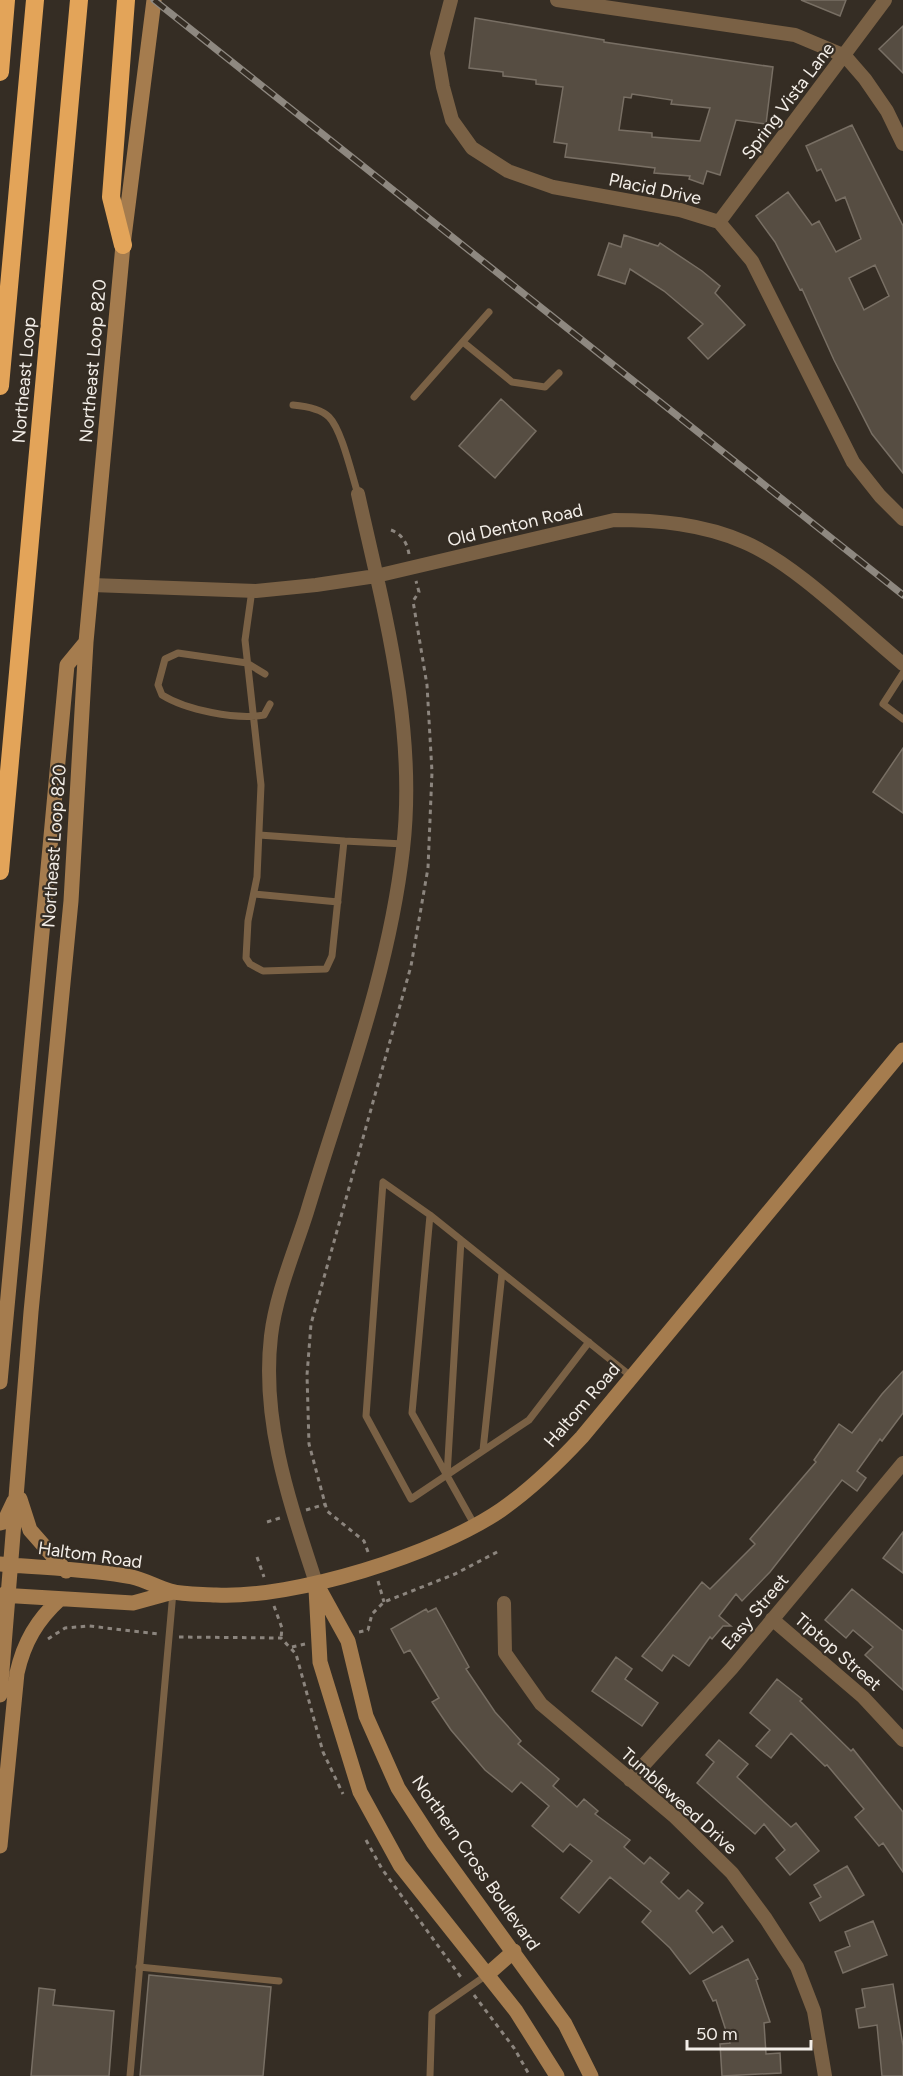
<svg xmlns="http://www.w3.org/2000/svg" width="903" height="2076" viewBox="0 0 903 2076" font-family="Figtree,sans-serif">
	<rect width="100%" height="100%" fill="#352d24"/>
	<path fill="#564d42" stroke="#786f64" stroke-width="1.5" fill-rule="evenodd" d="M801,0H846L840,16Z
		M475,18L604,40V42L773,67L766,124L736,120L720,175L707,171L703,184L689,179L690,176L654,173L655,168L565,157L567,144L554,142L563,87L536,84V80L503,76V72L469,68ZM632,94L672,100L671,104L710,108L700,141L652,137V133L619,130L624,97L631,98Z
		M903,26V73L879,49Z
		M852,125L903,226V473L872,434L834,360L802,289L800,290L775,242L756,216L788,192L812,225L819,221L836,252L861,239L845,197L836,201L821,169L817,171L806,146ZM875,265L889,296L864,310L849,278Z
		M624,235L658,246L660,243L702,271L720,286L715,293L745,325L708,359L688,338L703,324L664,291L630,269L625,284L598,275L609,243L621,247Z
		M501,399L536,431L495,478L459,446Z
		M903,748V813L873,792Z
		M903,1371V1413L882,1441L880,1439L857,1471L866,1478L857,1491L842,1480L770,1572L742,1601L736,1594L719,1616L731,1626H723L712,1639L710,1637L689,1666L673,1655L662,1671L642,1656L702,1582L710,1589L755,1544L750,1539L816,1462L814,1460L839,1424L852,1433L882,1394Z
		M903,1532V1573L883,1558Z
		M852,1589L903,1631V1690L865,1655L873,1647L853,1630L846,1638L825,1620Z
		M436,1608L469,1667L466,1669L495,1712L521,1741L518,1744L559,1779L553,1786L577,1807L584,1799L598,1811L595,1814L630,1840L624,1847L644,1864L650,1857L669,1873L661,1882L679,1899L688,1890L703,1903L696,1911L713,1933L722,1926L733,1941L690,1974L670,1948L642,1922L651,1911L610,1877L579,1913L561,1898L592,1861L570,1844L563,1852L532,1826L549,1806L521,1782L512,1792L485,1770L451,1730L432,1702L439,1698L410,1650L404,1653L391,1629L426,1609L428,1612Z
		M616,1657L632,1669L625,1679L658,1703L642,1726L592,1691Z
		M777,1679L802,1699L800,1701L851,1751L853,1749L903,1812V1872L883,1843L879,1846L855,1817L864,1809L827,1765L825,1766L791,1733L771,1758L756,1746L770,1730L750,1713Z
		M719,1740L748,1764L737,1777L791,1827L796,1823L819,1851L790,1875L776,1858L785,1850L764,1824L755,1834L697,1783L714,1762L706,1755Z
		M847,1866L864,1895L820,1921L810,1903L821,1897L814,1885Z
		M873,1921L887,1955L843,1973L835,1952L850,1946L845,1932Z
		M748,1959L758,1979L756,1980L770,2022L764,2023L766,2054L780,2053L781,2073L722,2076L720,2044L730,2043L716,2000L713,2001L703,1981Z
		M149,1975L271,1987L263,2076H140Z
		M893,1984L903,2046V2076H882L877,2025L859,2028L856,2009L865,2007L862,1989Z
		M39,1988L55,1990L53,2005L114,2011L109,2076H31Z"/>
	<g fill="none" stroke-linecap="round" stroke-linejoin="round">
		<path stroke="#8c857e" stroke-width="3" stroke-dasharray="4.5 4.5" stroke-linecap="butt" d="M391,530C402,534 407,543 409,554
			M306,1510L326,1504
			M267,1522L280,1518
			M368,1552L364,1541L327,1511L309,1444L307,1375L311,1324L411,966L428,868L432,772L427,685L413,601L419,592L416,581
			M257,1557L264,1577
			M378,1581L384,1602
			M274,1606L282,1628L281,1638
			M359,1632L368,1630L372,1614L384,1602L455,1574L499,1551
			M179,1637L281,1638L296,1654L323,1752L343,1794
			M48,1639L65,1628L89,1626L158,1634
			M292,1647L305,1644
			M366,1840L382,1869L463,1980
			M474,1995L514,2048L530,2076"/>
		<path stroke="#7a6145" stroke-width="7" d="M463,342L512,382L545,387L559,373
			M414,397L489,312
			M293,405C304,406 321,409 329,417C342,430 352,476 358,494
			M252,590L245,640L261,785L257,877L248,921L246,958L250,964L263,971L326,969L332,956L344,841L259,835
			M903,673L883,704L903,719
			M265,674L247,663L178,653L165,659L158,685L162,695C186,710 236,720 264,715L270,704
			M344,841L404,844
			M254,894L338,902
			M430,1215L383,1182L366,1416L411,1499L529,1420L589,1342
			M483,1450L502,1273
			M447,1476L461,1240
			M474,1524L412,1413L430,1215L632,1377
			M139,1967L279,1981
			M130,2076L173,1592
			M430,2076L432,2013L488,1974"/>
		<path stroke="#7a6145" stroke-width="14" d="M451,0L437,53L443,87L452,120L472,148L508,171L553,187L680,210L719,222L752,261L853,462L880,496L903,519
			M557,0L795,35L845,56L865,79L887,111L903,144
			M719,222L885,0
			M92,585L256,591L316,585L376,576L614,520C658,520 703,524 744,542C796,564 858,627 903,664
			M316,1583C290,1503 261,1422 271,1336C276,1294 294,1253 307,1212C343,1092 389,974 403,849C417,728 384,611 358,494
			M504,1603L505,1653L541,1704L675,1817L732,1873L766,1919L797,1967L814,2011L825,2076
			M772,1619L863,1697L903,1740
			M630,1780L732,1668L903,1463"/>
		<path stroke="#a57c4e" stroke-width="15" d="M0,1382L67,665L86,642
			M20,1499L30,1530L66,1571
			M0,1523L4,1522L14,1501
			M0,1564C43,1568 89,1569 132,1577C145,1580 157,1587 170,1591C184,1595 201,1594 216,1595C294,1599 437,1554 501,1510C531,1489 557,1464 582,1437L903,1050
			M316,1583L348,1641L366,1716L398,1788L433,1842L565,2024L591,2076
			M316,1589L320,1662L360,1792L400,1865L516,2011L557,2076
			M0,1595L133,1603L173,1592
			M0,1695L31,1312L71,901L86,642L123,245L154,0
			M0,1846L17,1673C24,1642 37,1620 60,1599
			M488,1974L514,1951"/>
		<path stroke="#e3a459" stroke-width="18" d="M0,72L6,0
			M123,245L111,197L126,0
			M0,386L35,0
			M0,871L79,0"/>
		<g stroke="#8e8880" stroke-width="7">
			<path id="rail" d="M154,0L903,595"/>
		</g>
		<use href="#rail" stroke="#352d24" stroke-width="4.5" stroke-dasharray="14" stroke-linecap="butt"/>
	</g>
	<g text-anchor="middle" stroke-width="4.5" stroke-linejoin="round" paint-order="stroke">
		<g font-size="18" fill="#f3eee8" stroke="#352d24">
			<text transform="translate(788 101) rotate(-53)" y="6">Spring Vista Lane</text>
			<text transform="translate(655 189) rotate(12)" y="6">Placid Drive</text>
			<text transform="translate(93 361) rotate(-85)" y="6">Northeast Loop 820</text>
			<text transform="translate(24 380) rotate(-85)" y="6">Northeast Loop</text>
			<text transform="translate(515 525) rotate(-13)" y="6">Old Denton Road</text>
			<text transform="translate(54 846) rotate(-86)" y="6">Northeast Loop 820</text>
			<text transform="translate(582 1405) rotate(-49)" y="6">Haltom Road</text>
			<text transform="translate(90 1555) rotate(8)" y="6">Haltom Road</text>
			<text transform="translate(755 1612) rotate(-50)" y="6">Easy Street</text>
			<text transform="translate(838 1652) rotate(41)" y="6">Tiptop Street</text>
			<text transform="translate(679 1801) rotate(42)" y="6">Tumbleweed Drive</text>
			<text transform="translate(476 1863) rotate(55)" y="6">Northern Cross Boulevard</text>
		</g>
	</g>
	<path d="M687 2040v9h124v-9" fill="none" stroke="#f3eee8" stroke-width="3"/>
	<text x="696" y="2040" font-size="18" fill="#f3eee8" stroke="#352d24" stroke-width="4.5" paint-order="stroke">50 m</text>
</svg>
